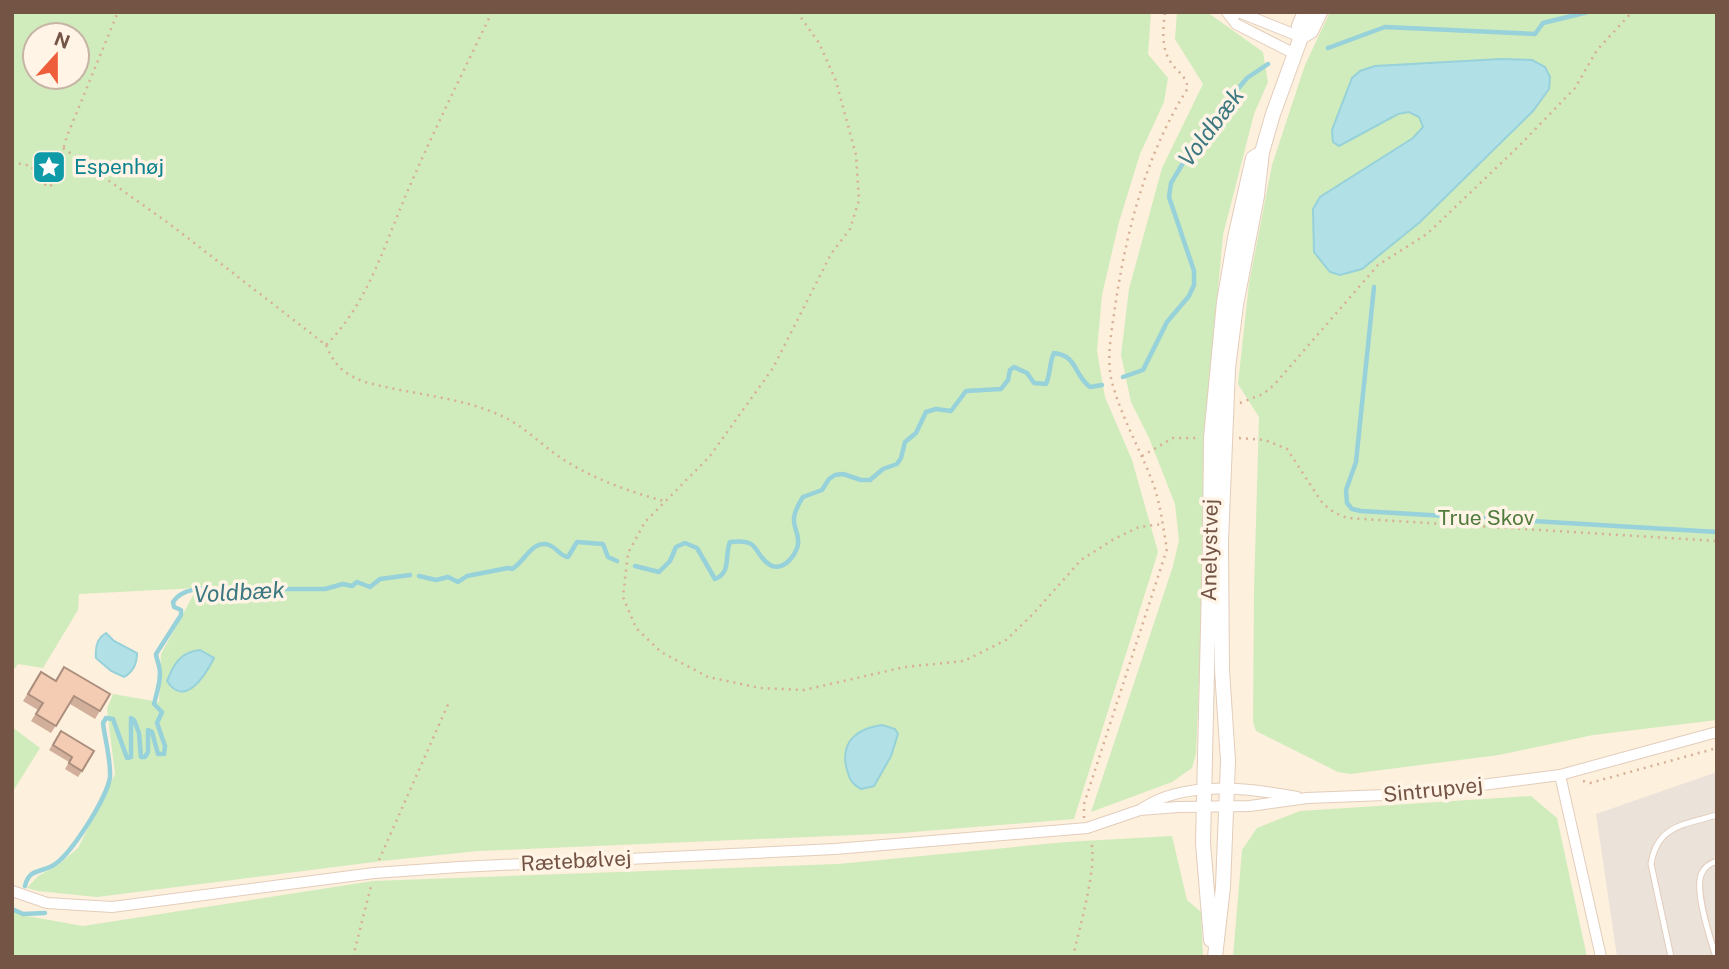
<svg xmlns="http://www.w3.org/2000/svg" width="1729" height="969" viewBox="0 0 1729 969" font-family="'Public Sans',sans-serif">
	<rect width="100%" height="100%" fill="#fdf0dd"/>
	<path fill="#ebe2da" d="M1717,772V957H1617L1596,814Z"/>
	<path fill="#d0ebbc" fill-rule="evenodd" d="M12,12H1151L1148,54L1168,78L1164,102L1140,154L1119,222L1102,295L1097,351L1105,397L1132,460L1158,552L1074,819L901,833L478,851L382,861L97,897L38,891L27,888L38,876L58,865L78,848L115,774L107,709L113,694L159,702L161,654L197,588L79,594L78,610L43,668L18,664L12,672ZM35,35H77V77H35Z
		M1177,12H1207L1263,52L1268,82L1254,114L1223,235L1204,443L1205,540L1196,754L1192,768L1172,782L1091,812L1173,566L1179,540L1175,504L1149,438L1131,402L1121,355L1129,289L1162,168L1203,84L1175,39Z
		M1330,12H1717V720L1593,735L1499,755L1350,774L1338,772L1256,731L1253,722L1254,592L1259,417L1238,384L1249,283L1272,165L1305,65Z
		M12,727L40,748L12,793Z
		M1531,796L1557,818L1587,957H1233L1242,850L1257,828L1300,811Z
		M1172,836L1187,900L1201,912L1203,957H12V909L21,915L83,926L373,881L838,864L1066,842Z"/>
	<path fill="#b1e1e7" stroke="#97d1da" stroke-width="2" d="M1501,59L1532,60L1545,67L1550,77L1549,89L1533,111L1420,222L1362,269L1340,275L1330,272L1314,252L1313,209L1320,197L1413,138L1423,127L1419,117L1409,112L1398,114L1339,146L1333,142L1332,130L1352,78L1360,71L1375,66Z
		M106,633L114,641L137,653C137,663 133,672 124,677L111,671L96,658C95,648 97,638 106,633Z
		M200,650L214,658C206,674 185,709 167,681C174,664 180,652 200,650Z
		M882,725L895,729L898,734L891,756L874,786L861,789C850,783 849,777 846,766C841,740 859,728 882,725Z"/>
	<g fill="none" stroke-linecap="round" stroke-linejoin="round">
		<path stroke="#97d1da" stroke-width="4.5" d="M1328,48L1385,27L1535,34L1543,23L1588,12
			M1374,287L1356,462L1346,490L1347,503L1352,509L1361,511L1717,532
			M1123,377L1143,370L1167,322L1189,296L1194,285V271L1169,197L1171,183L1201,133L1247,78L1268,64
			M635,566L659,572L670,561L676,547L685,543L697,548L715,579C732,572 724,556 730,542C762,538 752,554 770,565C784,573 800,551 798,540C798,531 793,527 794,518C795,510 799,503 803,497L822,490L829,479L835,475L843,474L861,480H870L883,469L897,464L901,458L905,442L916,433L926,412L936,409L951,411L966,391L1001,389L1008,380L1010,370L1014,367L1027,373L1034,383L1046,384C1051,373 1049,363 1054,353C1078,356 1073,374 1090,387L1102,385
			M419,576L436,580L448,577L458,582L467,576L508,568L512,569C524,563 532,539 549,545C557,548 560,556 568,557L577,542L603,544L608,557L617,561
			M25,886C29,869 39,873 52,866C70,857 108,796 110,777C111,760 105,740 103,723L106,718L113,719L127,758L131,757V718L134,720L139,733L141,757H145L148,752V730L152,732L158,754H164L165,746L157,723L162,712L154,704C157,692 162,677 159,666C158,661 156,658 156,654L181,615V610L174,607L173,602C181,589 205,586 219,590C224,592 224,595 229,594C232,594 237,590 239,589L266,594L276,589H325L343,584L352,586L357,582L370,587L380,579L410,575
			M12,909L23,914L45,913"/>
		<g stroke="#e3cdbc" stroke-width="7">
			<path id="service" d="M1671,957L1651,864C1657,825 1684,825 1717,815
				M1716,957C1710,938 1695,893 1701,875C1704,867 1709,864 1717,861"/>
		</g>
		<g stroke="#e3cdbc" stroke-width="12">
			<path id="minor" d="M1227,12L1236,24L1295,54
				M1228,12L1241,13L1301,37
				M1560,775L1601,957
				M1143,808C1185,780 1249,788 1297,797
				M12,891L47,903L112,907L374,873L459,867L835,849L1087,828L1140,810L1178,807L1250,806L1307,798L1411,794L1560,775L1717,732"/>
		</g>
		<g stroke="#e3cdbc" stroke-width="16">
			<path id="tertiary" d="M1301,37L1311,31L1320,12
				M1211,940L1203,843L1210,541L1211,438L1224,302L1235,238L1253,158L1258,155
				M1215,957L1223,887L1228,761L1222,670L1221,542L1228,368L1236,305L1257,196L1262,152L1273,114L1301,37L1299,26L1305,12"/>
		</g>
		<path stroke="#d8af97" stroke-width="2.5" stroke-dasharray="2 5" stroke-linecap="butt" d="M797,12L819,43L836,81L856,155L859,200L850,229L831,254L773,368L710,456L645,522L628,553L623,597L636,628L661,652L708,677L760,688L804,690L905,667L964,661L1006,640L1033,614L1081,560L1114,539L1139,527L1163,524
			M63,148L171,225L326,345C370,302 387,236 412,181C437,124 465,68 492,12
			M12,162L31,166L43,183L49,187L53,184L67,136L118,12
			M326,345C335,366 342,372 362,381C409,395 464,396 508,419C528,430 545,448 564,460C594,479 630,492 664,501
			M1240,403L1263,394L1274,385L1378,265L1427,234L1518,147L1575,88L1597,50L1632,12
			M1239,438L1265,440L1287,449L1323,504L1335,513L1347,518L1717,541
			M1142,456L1173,438H1197
			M1583,781L1590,783L1717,748
			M1084,818V804L1167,549C1163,528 1161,507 1154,486C1141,450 1120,416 1111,378C1107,357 1111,335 1114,314C1125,236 1145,155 1188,88C1184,72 1178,74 1170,61C1161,47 1163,28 1165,12
			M379,860L450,700
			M353,957L371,886
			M1073,957C1079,929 1098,866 1091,841"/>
		<use href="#service" stroke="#fff" stroke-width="5"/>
		<use href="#minor" stroke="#fff" stroke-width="10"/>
		<use href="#tertiary" stroke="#fff" stroke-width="14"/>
	</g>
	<path fill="#d2af9a" d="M64,667L100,711L95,719L70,704L51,733L31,721L38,710L23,701L41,672L55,681Z
		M61,731L82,771L78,777L65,769L69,762L49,750Z"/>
	<path fill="#f4cbb3" stroke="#ab8e7d" stroke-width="2" d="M64,667L110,694L100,711L74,696L56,726L36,714L43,703L28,694L41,672L56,681Z
		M61,731L94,751L82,771L69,763L72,757L53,745Z"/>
	<defs>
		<g id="sight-square" transform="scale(1.75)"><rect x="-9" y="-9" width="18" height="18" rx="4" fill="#0f9aa8" stroke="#fff4e5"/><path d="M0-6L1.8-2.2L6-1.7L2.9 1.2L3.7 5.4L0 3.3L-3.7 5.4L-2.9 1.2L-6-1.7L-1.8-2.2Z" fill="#fff"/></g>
	</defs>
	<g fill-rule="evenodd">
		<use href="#sight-square" x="49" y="167"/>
	</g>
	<g text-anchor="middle" stroke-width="7" stroke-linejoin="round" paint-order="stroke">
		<g font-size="21" fill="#0d838f" stroke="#fff4e5" text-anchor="start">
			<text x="74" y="174">Espenhøj</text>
		</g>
		<g font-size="21" fill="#517b3c" stroke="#fff4e5">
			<text x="1486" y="525">True Skov</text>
		</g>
		<g font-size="21" fill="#745445" stroke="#fff4e5">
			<text transform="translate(1210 550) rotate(-89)" y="7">Anelystvej</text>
			<text transform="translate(1433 790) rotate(-6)" y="7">Sintrupvej</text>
			<text transform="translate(576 861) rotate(-3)" y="7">Rætebølvej</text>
		</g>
		<g font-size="23" font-style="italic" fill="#3b7882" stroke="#fff4e5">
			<text transform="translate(1211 127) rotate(-53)" y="8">Voldbæk</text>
			<text transform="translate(239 592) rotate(-3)" y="8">Voldbæk</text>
		</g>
	</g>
	<rect width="1729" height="969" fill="none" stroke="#745445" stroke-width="28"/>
	<g transform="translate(56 56) rotate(21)"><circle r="33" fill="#fff4e5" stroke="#c7b4a5" stroke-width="2"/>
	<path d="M0-5L12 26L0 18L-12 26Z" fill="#ef5e3a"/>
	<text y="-10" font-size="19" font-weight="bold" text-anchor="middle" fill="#745445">N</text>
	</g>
</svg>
